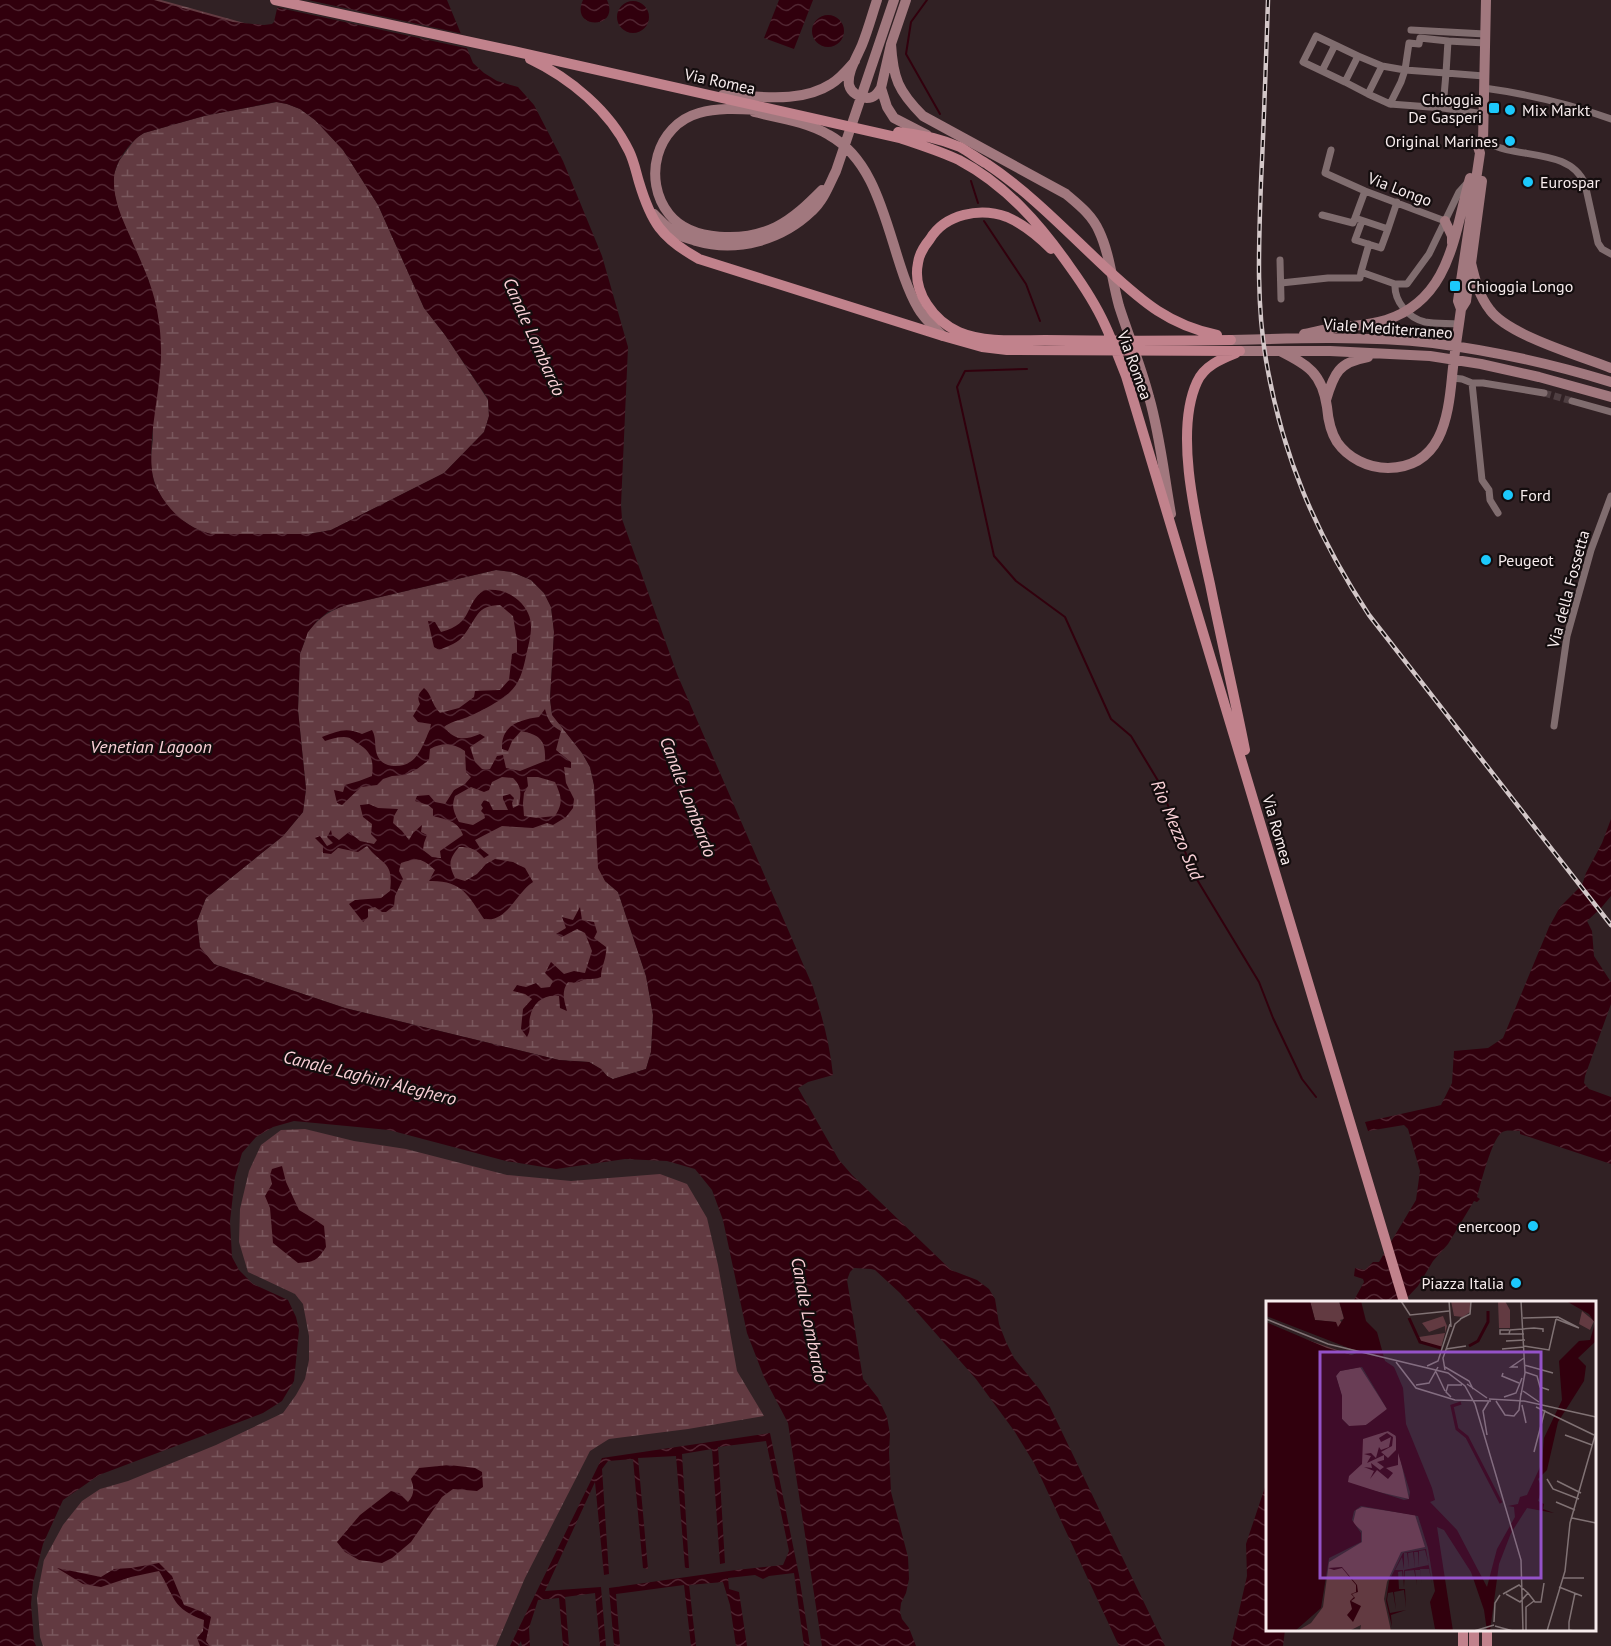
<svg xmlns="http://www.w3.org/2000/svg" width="1611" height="1646" viewBox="0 0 1611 1646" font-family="'PT Sans',sans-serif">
	<defs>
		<pattern id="wetland-marsh" width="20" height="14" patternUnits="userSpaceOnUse" patternTransform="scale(1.5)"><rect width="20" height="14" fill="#623a41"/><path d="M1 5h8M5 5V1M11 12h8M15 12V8" fill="none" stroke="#79575d"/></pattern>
		<pattern id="water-waves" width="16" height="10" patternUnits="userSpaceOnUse" patternTransform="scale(1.5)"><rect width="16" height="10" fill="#31000d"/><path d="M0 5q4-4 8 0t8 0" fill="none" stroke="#502531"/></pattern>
	</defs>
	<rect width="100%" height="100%" fill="#312124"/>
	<path fill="url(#wetland-marsh)" d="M0,0H161L273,31L122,133L102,172L142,470L155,507L308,632C320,617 328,612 346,605L496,570L512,572L531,580L544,593L551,607L554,632L550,699L552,714L582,753L590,767L594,785L605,881L618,892L646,976L653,1015L651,1052L646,1069L613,1079L607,1076L601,1069L589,1062L559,1060L345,1008L214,964L200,948L197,921L206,898L283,836L303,812L306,789L298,710L300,654L306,638L126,938Z
		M277,102L287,104L300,109L315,120L343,150L378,205L424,308L445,335L488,400L489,416L484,432L444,473L331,530L309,534H211C180,527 152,496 151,463C151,455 152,447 153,439L149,281L118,210L114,191V174L119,161L136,138L144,133L204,116Z
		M305,1129L354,1141L406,1149L507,1175L571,1181L660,1174L687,1184L707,1218L718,1265L737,1371L764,1416L688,1429L609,1439L590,1451L525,1578L496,1646H43L40,1637L37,1597L44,1560L63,1525L82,1501L100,1489L128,1481L216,1445L283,1413L296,1395L305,1379L309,1360V1336L303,1304L295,1294L248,1272L239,1242L240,1209L249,1171L261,1145L281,1130Z"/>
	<path fill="url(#water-waves)" fill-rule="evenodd" d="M0,0H154L233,22L264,25L272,24L274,22L279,0H447L473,63L484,73L497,81L518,87L534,105L563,161L602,256L628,347L621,505L622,519L677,674L813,987C822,1016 830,1045 833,1075L808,1082L798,1088L839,1160L852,1175L951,1270L977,1280L989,1289L995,1299L999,1324L1006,1342L1014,1358L1040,1390L1048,1403L1165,1646H1119L1044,1484L1034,1463L1015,1432L976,1379L900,1293L875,1270L871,1269L854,1268L850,1272L847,1280L863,1379L878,1398L887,1417L890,1434L889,1452L891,1492L908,1557L909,1579L906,1593L901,1603L900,1612L902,1619L909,1628L916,1646H822L788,1423L764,1377L747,1333L723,1220L712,1190L695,1169L667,1161L625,1159L556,1169L506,1161L389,1130L294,1121L273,1127L256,1137L242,1153L235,1177L230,1221L232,1257L239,1270L253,1284L288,1300L296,1317L299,1330L294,1381L282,1401L263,1413L99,1475L63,1500L43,1544L33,1583L31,1604L34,1641L36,1646H0ZM276,102L287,104L300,109L315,120L343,150L378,205L424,308L445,335L488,399L489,416L484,432L444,473L331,530L309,534H211C186,528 165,508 155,484C145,457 158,401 160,371C162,355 161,332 158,316C154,287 140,260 129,234C121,216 113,198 114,178C115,162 130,141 144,133L204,116ZM496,570L512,572L531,580L544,593L551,607L554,632L550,699L552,715L582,753L590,767L594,785L598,868L605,881L618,892L646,976L653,1015L651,1052L646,1069L613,1079L607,1076L601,1069L589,1062L559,1060L345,1008L214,964L200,947L197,921L206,898L283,836L303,812L306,789L298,710L300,654L308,632L317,621L328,612L346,605Z
		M583,0H607C621,30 569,30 583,0Z
		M779,0H813L794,49L764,38Z
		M617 17a16 16 0 1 1 32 0a16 16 0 1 1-32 0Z
		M812 31a16 16 0 1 1 32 0a16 16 0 1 1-32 0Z
		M484,590C498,589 507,591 518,600C537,617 531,634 526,656C523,670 520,683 509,693C501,701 476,714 465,718C457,721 450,722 444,727C454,740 464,741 480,734L485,737L470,747L475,762L482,769H490L497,756L503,755L506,768L520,771L545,761C546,741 541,735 521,731L512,741L508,751L502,749C501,725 519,720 539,717L545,709C548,720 551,726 561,731L556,750L571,762V768L564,767L566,783L574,799L573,808L566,817L553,825L547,823L533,828L502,826L475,840L480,848L489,855L484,858C476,849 471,847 459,847C449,859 448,864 455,878L465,881L477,874L486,864L495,859L513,862L525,868L533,882C516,893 507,923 484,919C468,895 462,880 429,881L435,870C422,858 418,857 401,863L399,871L403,879L395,896L394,906L386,912H382L375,907L368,909V917L363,922L349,904L355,900L381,898L390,891C394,860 382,866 367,846L358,852L338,848L331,854L323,853V846L315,838L320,836L327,846L333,843L327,837L331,830L332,835L339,840L349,832L360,841L374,844L377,840L371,834L372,824L363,817L360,805L369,804L378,808L398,809L394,816L393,823L402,831L409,840L413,833L422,825L421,832L427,835L424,843L423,850L432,857L441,858L440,851L463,835C457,820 447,820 433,816V809L428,805L415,801L417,796L429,795L435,802L445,804L454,790L465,784L471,777L466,772L465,751C453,743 443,742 430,749L429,760L417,769L405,775L392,776L383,779L377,785L361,787L342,805L337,803L334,790L343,792L345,785L359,781L372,776C374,760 371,751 357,743C353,740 350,737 344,737C337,737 331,739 325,741L322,737C339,731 345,727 362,734L372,730C378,740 372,751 381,761C384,764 390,766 394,766C417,767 422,747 430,729L431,724L418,722L413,716L420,704C417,697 418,694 424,688C432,694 431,704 440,713L459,708L474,697L475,691L500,690L509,680L512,654L517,652V641L513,616L500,605C476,605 477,619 464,635C458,643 449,646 439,650L434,647L428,621L435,622L441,632C475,623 463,605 484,590ZM502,777L513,778C522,787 521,793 519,805L513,808L512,803L514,798L510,794L503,796V799L508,810H493L489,802L484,800L481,805L483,808L481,811L484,814L485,818L473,825L459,822C454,812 451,807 455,796L471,787L484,792L489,790L492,782ZM527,777H538L555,782C561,796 564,802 555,816L536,818L524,816L523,803L524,793L528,786Z
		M1611,819V896L1601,908L1587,921L1592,931L1594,956L1611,982V1004L1585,1076L1584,1083L1589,1089L1611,1097V1164L1520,1134V1131C1513,1131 1506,1129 1501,1133C1491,1142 1481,1183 1477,1197L1480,1199L1477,1202L1474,1201L1448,1244L1433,1261L1418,1286L1403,1302H1353L1364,1282L1363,1279L1354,1276L1355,1268L1365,1270L1373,1262H1379L1416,1200L1420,1171L1408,1129L1404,1125L1368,1131L1365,1122L1441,1105L1452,1083L1454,1051L1488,1048L1503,1038L1549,927L1560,907L1582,885L1586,873L1602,843Z
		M580,907L582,920L594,922L597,932L594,938L606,947C607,959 601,966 601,977C596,979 592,979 587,979C578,981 579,984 568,982C561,992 564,1000 567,1011L560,1008L559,996C544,994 533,1002 530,1017C528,1026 532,1027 527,1037L521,1029L523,1009L532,999L525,994L513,991L517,985L526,987L536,983L541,988L550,987L553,981L545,973L551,962L564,974L574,971L585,973L592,951L585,933L577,929L562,937L556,934L566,928L562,917L573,920Z
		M282,1166L286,1182L299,1210L314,1219L324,1226L326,1247C317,1261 314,1262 298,1263L273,1243L270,1208L265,1196L272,1184L270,1175L272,1169Z
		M770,1433L799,1575L810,1646H804L794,1573L769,1576L763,1579L755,1575L728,1578L729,1589L739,1592L747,1646H736L730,1605L723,1582L689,1585L696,1646H691L684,1585L616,1594L620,1646H614L609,1588L736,1570L783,1565L789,1551L766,1441L718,1447L725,1563L720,1564L712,1449L682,1454L689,1568H685L676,1456L638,1458L648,1569L643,1568L633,1459L608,1461L602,1469L609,1574L604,1575L595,1482L545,1591L601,1587L606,1646H600L595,1593L565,1597L569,1646H563L559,1598L538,1600L529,1628L530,1646H522L521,1641L518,1646H510L602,1458Z
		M449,1465L475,1468L482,1472L483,1487L477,1491L453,1489L442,1497L411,1542L392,1558L382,1563L359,1560L345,1552L337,1542L360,1515L391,1491L399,1493L408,1502C415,1494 414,1488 411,1479L419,1468Z
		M1267,1481L1268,1630H1285L1283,1646H1231L1247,1576L1246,1544Z
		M159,1563L172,1576L184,1605L206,1613L211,1617L206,1641L210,1646H200L197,1638L203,1631L204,1620C172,1609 175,1597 159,1571L131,1577L101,1587L83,1584L57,1568L101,1577L114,1569L131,1568Z"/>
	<path fill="#312124" d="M276,0H308L464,34L470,49L275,7Z"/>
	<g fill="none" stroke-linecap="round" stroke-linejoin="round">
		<path stroke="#31000d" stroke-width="2" d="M927,0L911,22L906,54L940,114
			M971,181L978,203
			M984,221L1026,284L1040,321
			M1027,369L965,371L957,387L994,556L1016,581L1065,617L1111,719L1131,736L1160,784L1193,873L1259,982L1273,1018L1302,1079L1316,1097"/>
		<path stroke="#4f3f42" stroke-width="7" stroke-dasharray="7 3.5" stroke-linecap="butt" d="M1544,393L1572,401"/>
		<path stroke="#806d6f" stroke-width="7" d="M1411,30L1485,34
			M1322,71L1303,62L1316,36L1335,45
			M1345,82L1322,71L1335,45L1358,56
			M1484,88C1528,94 1570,104 1611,119
			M1368,94L1345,82L1358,56L1382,66
			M1390,104L1368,94L1382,66L1405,70L1409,43L1419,44L1420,38L1448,41
			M1443,108L1390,104L1401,82L1405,70L1446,73L1448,41L1485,43
			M1484,114L1443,108L1446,73L1484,76
			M1488,143C1518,159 1570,148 1585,184L1598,243L1602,249L1611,254
			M1331,150L1325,173L1365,191L1445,221
			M1365,191L1355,218L1388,229L1397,202
			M1322,215L1353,223L1355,218
			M1362,221L1355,240L1381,248L1388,229
			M1280,260L1281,299
			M1361,272L1369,244
			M1281,283L1328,278H1360L1361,272L1395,284H1407L1429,254L1459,192L1468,182
			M1395,284C1394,301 1408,318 1425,322C1436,324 1448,323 1459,324
			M1452,378L1462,379L1472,383H1483L1544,393
			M1472,383L1482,480L1489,490L1490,500L1498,513
			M1572,401L1611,412
			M1554,726L1567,636L1591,550L1611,496"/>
		<path stroke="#a1787e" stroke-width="10" d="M877,0C872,15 868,30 862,45C857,57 847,72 849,85C851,93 859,97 867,98C874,98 877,94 881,88
			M906,0L891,44L881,88L887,107L894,118L927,135
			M891,44C893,78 898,91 923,116L1066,194C1079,205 1092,215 1099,231C1110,254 1112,281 1119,306C1129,337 1141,366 1149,397C1160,435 1164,475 1171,514
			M723,95C758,96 800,104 831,84C841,78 848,69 855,61
			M763,110C742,109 719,107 699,113C656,125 642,180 669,214C691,242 745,242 776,227C794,218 808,204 822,190
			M754,112C779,118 807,122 829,135C887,167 888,256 918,308C924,319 934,327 943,336
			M1483,142L1486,0
			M654,214C662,222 669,230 679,235C684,238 691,239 696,241C737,253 782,240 812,211C824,200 829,185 836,171L894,0
			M1445,221L1452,236V243
			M1471,263C1475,280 1479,296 1490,310C1508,335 1580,356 1611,368
			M1461,309L1466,301L1482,181
			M1304,334C1315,332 1325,329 1336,328C1352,326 1370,325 1386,320C1451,299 1454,234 1470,178
			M1231,340C1297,338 1367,336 1433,343C1493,351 1553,364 1611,382
			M1240,351H1330L1430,356L1481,364L1539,377L1611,397
			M1280,351C1308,365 1322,373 1327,407C1328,419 1330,431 1337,442C1348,458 1368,468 1388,468C1441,467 1448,419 1452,377C1454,355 1458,332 1461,309L1458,301L1480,153L1478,147L1479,144L1483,142
			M1326,400C1334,373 1339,362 1368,357"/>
		<path stroke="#c1828c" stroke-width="10" d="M275,0L513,51L900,138C920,145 940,151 959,160C1006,185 1040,224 1070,267C1083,285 1096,305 1105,325C1113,342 1119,359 1126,376L1404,1302
			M530,59C570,78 610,111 629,151C634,161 636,172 639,182C651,222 661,238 699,259L943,336L982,347L1007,350L1240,351
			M898,132C918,134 941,139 960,147C969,152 978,159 987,164C1032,194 1069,234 1108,270C1143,302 1169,325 1217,335
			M1051,249C1038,236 1023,224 1007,217C980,207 945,214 930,239C925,245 919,255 918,263C912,292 934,321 959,332C985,343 1018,340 1045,340C1107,341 1169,341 1231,340
			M1236,353C1221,359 1204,366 1197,382C1173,434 1198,529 1210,584C1221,639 1234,694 1245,750
			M1487,1630V1646
			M1463,1646V1630
			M1474,1646V1630"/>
		<g stroke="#d3c7c8" stroke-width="4.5">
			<path id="rail" d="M1268,0C1266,61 1264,122 1261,182C1259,241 1256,301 1266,360C1282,455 1316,535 1369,615L1611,925"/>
		</g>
		<use href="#rail" stroke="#140d0e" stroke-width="2" stroke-dasharray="7" stroke-linecap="butt"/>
	</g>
	<g fill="#1cc9fc" stroke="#140d0e" stroke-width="2">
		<rect x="1488" y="102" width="12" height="12" rx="3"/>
		<circle cx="1510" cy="110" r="6"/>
		<circle cx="1510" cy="141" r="6"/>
		<circle cx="1528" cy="182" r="6"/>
		<rect x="1449" y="280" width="12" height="12" rx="3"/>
		<circle cx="1508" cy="495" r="6"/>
		<circle cx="1486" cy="560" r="6"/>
		<circle cx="1533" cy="1226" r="6"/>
		<circle cx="1516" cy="1283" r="6"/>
	</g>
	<g text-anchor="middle" stroke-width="4.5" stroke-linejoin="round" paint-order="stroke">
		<g font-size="16" fill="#f7eced" stroke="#140d0e">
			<text transform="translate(720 81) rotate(12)" y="6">Via Romea</text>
			<text transform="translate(1400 189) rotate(21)" y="6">Via Longo</text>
			<text transform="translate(1388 328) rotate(4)" y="6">Viale Mediterraneo</text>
			<text transform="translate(1135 365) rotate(70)" y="6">Via Romea</text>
			<text transform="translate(1568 589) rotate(-75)" y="6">Via della Fossetta</text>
			<text transform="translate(1278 830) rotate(74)" y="6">Via Romea</text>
		</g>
		<g font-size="16" fill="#f7eced" stroke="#140d0e" text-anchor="start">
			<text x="1482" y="105" text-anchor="end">Chioggia<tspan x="1482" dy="18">De Gasperi</tspan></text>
			<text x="1522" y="116">Mix Markt</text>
			<text x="1498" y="147" text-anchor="end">Original Marines</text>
			<text x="1540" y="188">Eurospar</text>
			<text x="1467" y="292">Chioggia Longo</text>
			<text x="1520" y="501">Ford</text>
			<text x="1498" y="566">Peugeot</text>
			<text x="1521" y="1232" text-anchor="end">enercoop</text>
			<text x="1504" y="1289" text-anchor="end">Piazza Italia</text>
		</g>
		<g font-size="18" font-style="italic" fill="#fad1d7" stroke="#140d0e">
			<text transform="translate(534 337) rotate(66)" y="6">Canale Lombardo</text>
			<text x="151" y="753">Venetian Lagoon</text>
			<text transform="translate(688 797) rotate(69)" y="6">Canale Lombardo</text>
			<text transform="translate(1177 830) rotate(67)" y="6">Rio Mezzo Sud</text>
			<text transform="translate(370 1078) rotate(14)" y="6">Canale Laghini Aleghero</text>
			<text transform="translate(809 1320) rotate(79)" y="6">Canale Lombardo</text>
		</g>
	</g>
	<g transform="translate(1266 1301)">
		<rect width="330" height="330" fill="#312124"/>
		<path d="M185,0H204V11L197,16L188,15ZM177,15L181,25L175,47L155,41L153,36L179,32V25L163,31L156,22Z" fill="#623a41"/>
		<path d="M0,0L51,23L70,25L69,21L49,19L44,0H73L78,18L74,19L90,46ZM12,29L92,56L71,70L68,75L76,121L81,126L83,125L76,118V95L70,75L74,70L94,66L121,108L115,116L98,125V136L122,130L129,133L143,198L83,184ZM96,206L149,214L159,246L135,251L121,281L118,298L125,330H94L95,324L83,330H31L45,322L57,306L63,261L96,241V230L87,222L90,209Z" fill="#623a41"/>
		<path d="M232,0H239L244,9V27H233ZM316,10L328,20L324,29L313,23Z" fill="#623a41"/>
		<path d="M0,0H44L49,19L70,21L72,26L78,17L73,0H95L100,20L111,31L119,60L128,66L137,87L140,123L166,187L169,199L164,201L191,229L221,286L231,248L249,216L248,206L242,205L252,203L254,196L261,194L276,162L278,137L296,99L293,60L313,40L324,39L329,22L323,13L300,0H330V40L312,57L320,65L318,80L292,121L281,169L272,178L276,187L272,200L278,203L277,208L288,212L261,207L245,232L233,263L224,330H221L218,309L205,271L178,229L171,226L187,330L169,328L164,301L169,290L162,247L152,215L95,205L88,210L86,219L95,232V241L63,257L55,307L29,330H0V21L61,47L86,54L93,51L0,15ZM96,66L121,108L100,124L83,125L76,118V95L70,75L74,70ZM122,130L130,135V149L122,157L115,151L126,145L127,136L121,132L113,137L115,141L125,136L123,146L115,149L113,146L110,157L105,152L98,153L105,155L101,162L118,154V159L111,161L118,166L114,169L105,162L106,167L98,166L108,170L104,178L111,169L122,178L127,172L120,167L132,164V152L144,191L143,198L138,199L82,181L83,175L96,163L97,138ZM160,248L166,283L163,268H154L156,283L154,269H149L151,284L148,269L139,270V286L138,269L163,264L159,249L153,250V266L152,251H148L149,267L147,251L142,252L143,267L141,252H138V268L136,256L129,269H137L138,287L136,270L132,271L133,288H139L140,307L138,289L133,290L135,308L133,290L128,291L130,309L127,291L122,292L121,299L124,312L140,309L125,314L126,326L120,300L123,280L137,252ZM76,266L91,284L92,291L86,293L89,297L85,300L95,305L87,321L81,314L86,308L84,300L88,296L85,293L90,291V284L76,267L68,269L62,267Z" fill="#31000d" fill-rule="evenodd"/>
		<path fill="none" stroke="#31000d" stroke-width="3" d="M143,17L154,41L175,47M203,45L212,40L222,21V10M195,102L186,105L191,128L201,136L235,202"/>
		<path fill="none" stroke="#807274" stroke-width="1.5" d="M135,0L144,14L183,10M183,0L185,26M257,17L292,16L313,27M0,18L62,43L182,72L199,85L209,103L255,259L257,330M194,18L204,13L205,0M290,18L313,27M243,29H234V33H243M258,33H243L244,29L268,27L277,28V31M240,40L259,39M258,45L283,49L290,18M180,48L200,45M236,48L258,46M130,61L150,87L189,99L225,100M258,64L287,72M161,65L172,60L184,23M179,66L203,80L207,88M252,66H245L258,57M179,69L177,57L189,23L195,18M170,71L179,90M259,71L271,75L274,86L283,89M237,72L236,75L253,82M201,83L221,97M150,84L163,82L172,66M257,90L273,101M255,94L259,72L255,0M185,96L180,91L182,84H196M238,96L250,92L256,77M223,98L258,100L330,116M230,100L239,114L248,115L253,109L255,92M256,104L260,122M270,106L328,134M221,134L217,110L223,100M299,134L326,144M268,151L279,109M281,178L287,188L313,198M291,180L315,192M290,201L309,209M306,217L330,222M297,277H318M293,286L316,295M262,292L269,301H275L278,282M237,293L253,284L262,292L254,301L240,293M228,321L229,302L234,294M229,325L247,330M208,330L228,324M260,330V306L268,300M281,330L299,270L304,222L330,131M308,330L303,329V321L309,292"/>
		<path fill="#9452c8" fill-opacity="0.15" stroke="#9452c8" stroke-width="3" d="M54,51H275V277H54Z"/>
		<rect width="330" height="330" fill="none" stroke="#f7eced" stroke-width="3"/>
	</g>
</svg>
